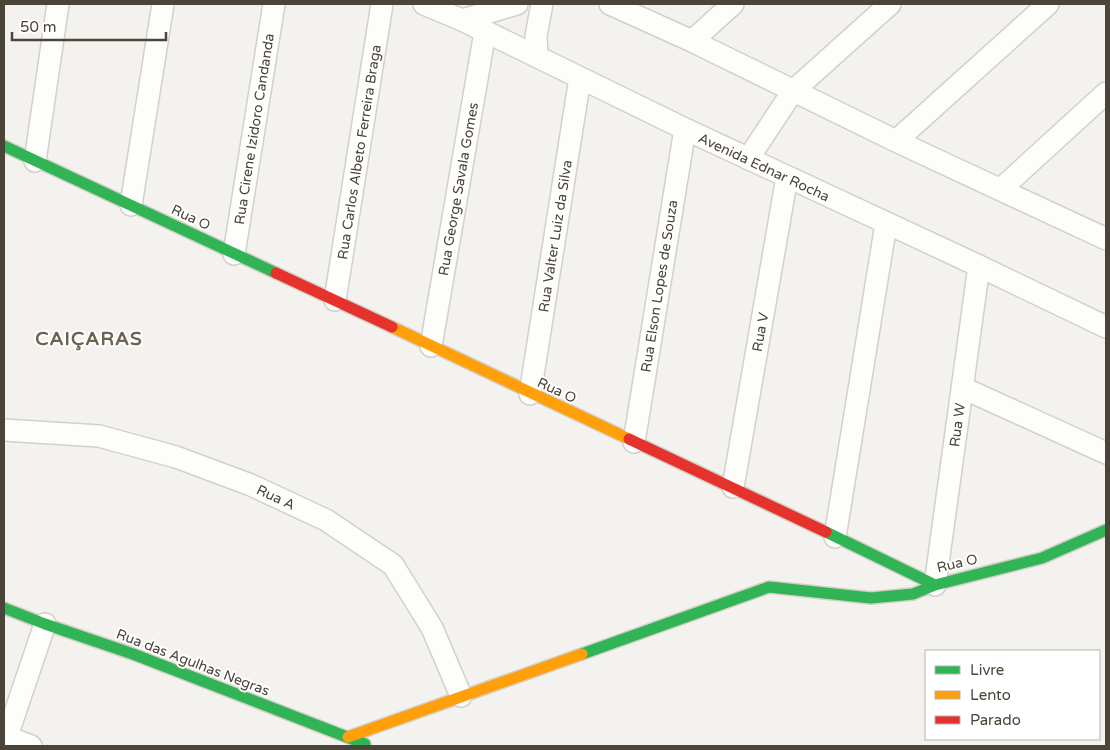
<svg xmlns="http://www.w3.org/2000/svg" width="1110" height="750" viewBox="0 0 1110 750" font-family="'Varela Round',sans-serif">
	<rect width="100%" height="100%" fill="#f4f2ee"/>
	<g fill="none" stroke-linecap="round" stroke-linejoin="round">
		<g stroke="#d2d0cb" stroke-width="24">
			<path id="street" d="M424,4L462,20L685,129L979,266L1106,327
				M610,4L692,41L896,141L1106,239
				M462,20L517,4
				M692,41L733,4
				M537,57L536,36L542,4
				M896,141L1048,4
				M748,159L793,91L890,4
				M35,161L58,4
				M1001,189L1106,93
				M131,205L163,4
				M234,254L274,4
				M335,300L382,4
				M431,346L485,32
				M963,388L1106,453
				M530,394L580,78
				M4,430L99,436L176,457L251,485L326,520L393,565L432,628L461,696
				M634,442L685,129
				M733,487L787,177
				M835,537L886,224
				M935,585L979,266
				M7,737L31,746
				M4,745L45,624"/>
		</g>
		<g stroke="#d3cfc5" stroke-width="14">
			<path id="fast" d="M4,146L276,273
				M826,532L935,585
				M4,608L45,624L133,654L365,744
				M582,654L769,587L871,598L913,594L935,585L1042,558L1106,530"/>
		</g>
		<g stroke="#d3cfc5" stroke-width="14">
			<path id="slow" d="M392,327L629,439
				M348,737L582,654"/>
		</g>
		<g stroke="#d3cfc5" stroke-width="14">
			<path id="jam" d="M276,273L392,327
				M629,439L826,532"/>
		</g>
		<use href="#street" stroke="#fdfdfc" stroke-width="21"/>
		<use href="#fast" stroke="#30b455" stroke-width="11"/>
		<use href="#slow" stroke="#ff9f0a" stroke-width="11"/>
		<use href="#jam" stroke="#e5322d" stroke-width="11"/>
	</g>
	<g text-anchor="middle" stroke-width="4" stroke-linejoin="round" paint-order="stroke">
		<g font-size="14" fill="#4b4439" stroke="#fff">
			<text transform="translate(254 129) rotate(-81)" y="5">Rua Cirene Izidoro Candanda</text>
			<text transform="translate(359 152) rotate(-81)" y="5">Rua Carlos Albeto Ferreira Braga</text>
			<text transform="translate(764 167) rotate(25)" y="5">Avenida Ednar Rocha</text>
			<text transform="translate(458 189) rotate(-80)" y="5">Rua George Savala Gomes</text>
			<text transform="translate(191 217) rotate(25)" y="5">Rua O</text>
			<text transform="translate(555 236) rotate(-81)" y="5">Rua Valter Luiz da Silva</text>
			<text transform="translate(659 286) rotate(-81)" y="5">Rua Elson Lopes de Souza</text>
			<text transform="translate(760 332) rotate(-80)" y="5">Rua V</text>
			<text transform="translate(557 390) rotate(25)" y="5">Rua O</text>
			<text transform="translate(957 425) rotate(-82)" y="5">Rua W</text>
			<text transform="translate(276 497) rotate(25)" y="5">Rua A</text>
			<text transform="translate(957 563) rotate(-13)" y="5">Rua O</text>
			<text transform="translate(193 662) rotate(21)" y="5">Rua das Agulhas Negras</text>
		</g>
		<g font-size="19" font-weight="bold" letter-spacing="1" fill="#6e6250" stroke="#fff">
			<text x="89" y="345">CAIÇARAS</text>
		</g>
	</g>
	<rect width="1110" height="750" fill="none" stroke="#4b4439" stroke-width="10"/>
	<rect x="925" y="650" width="175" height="90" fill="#ffffff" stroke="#b7b4b0"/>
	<rect x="935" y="666" width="25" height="8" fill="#30b455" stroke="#b7b4b0"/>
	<text x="970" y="675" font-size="15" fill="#4b4439">Livre</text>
	<rect x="935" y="691" width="25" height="8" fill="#ff9f0a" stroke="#b7b4b0"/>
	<text x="970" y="700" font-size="15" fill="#4b4439">Lento</text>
	<rect x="935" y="716" width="25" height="8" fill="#e5322d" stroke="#b7b4b0"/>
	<text x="970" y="725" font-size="15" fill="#4b4439">Parado</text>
	<path d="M12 32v8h154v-8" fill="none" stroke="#4b4439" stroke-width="2.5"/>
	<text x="20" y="32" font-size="15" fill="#4b4439" stroke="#ffffff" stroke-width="4" paint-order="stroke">50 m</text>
</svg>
